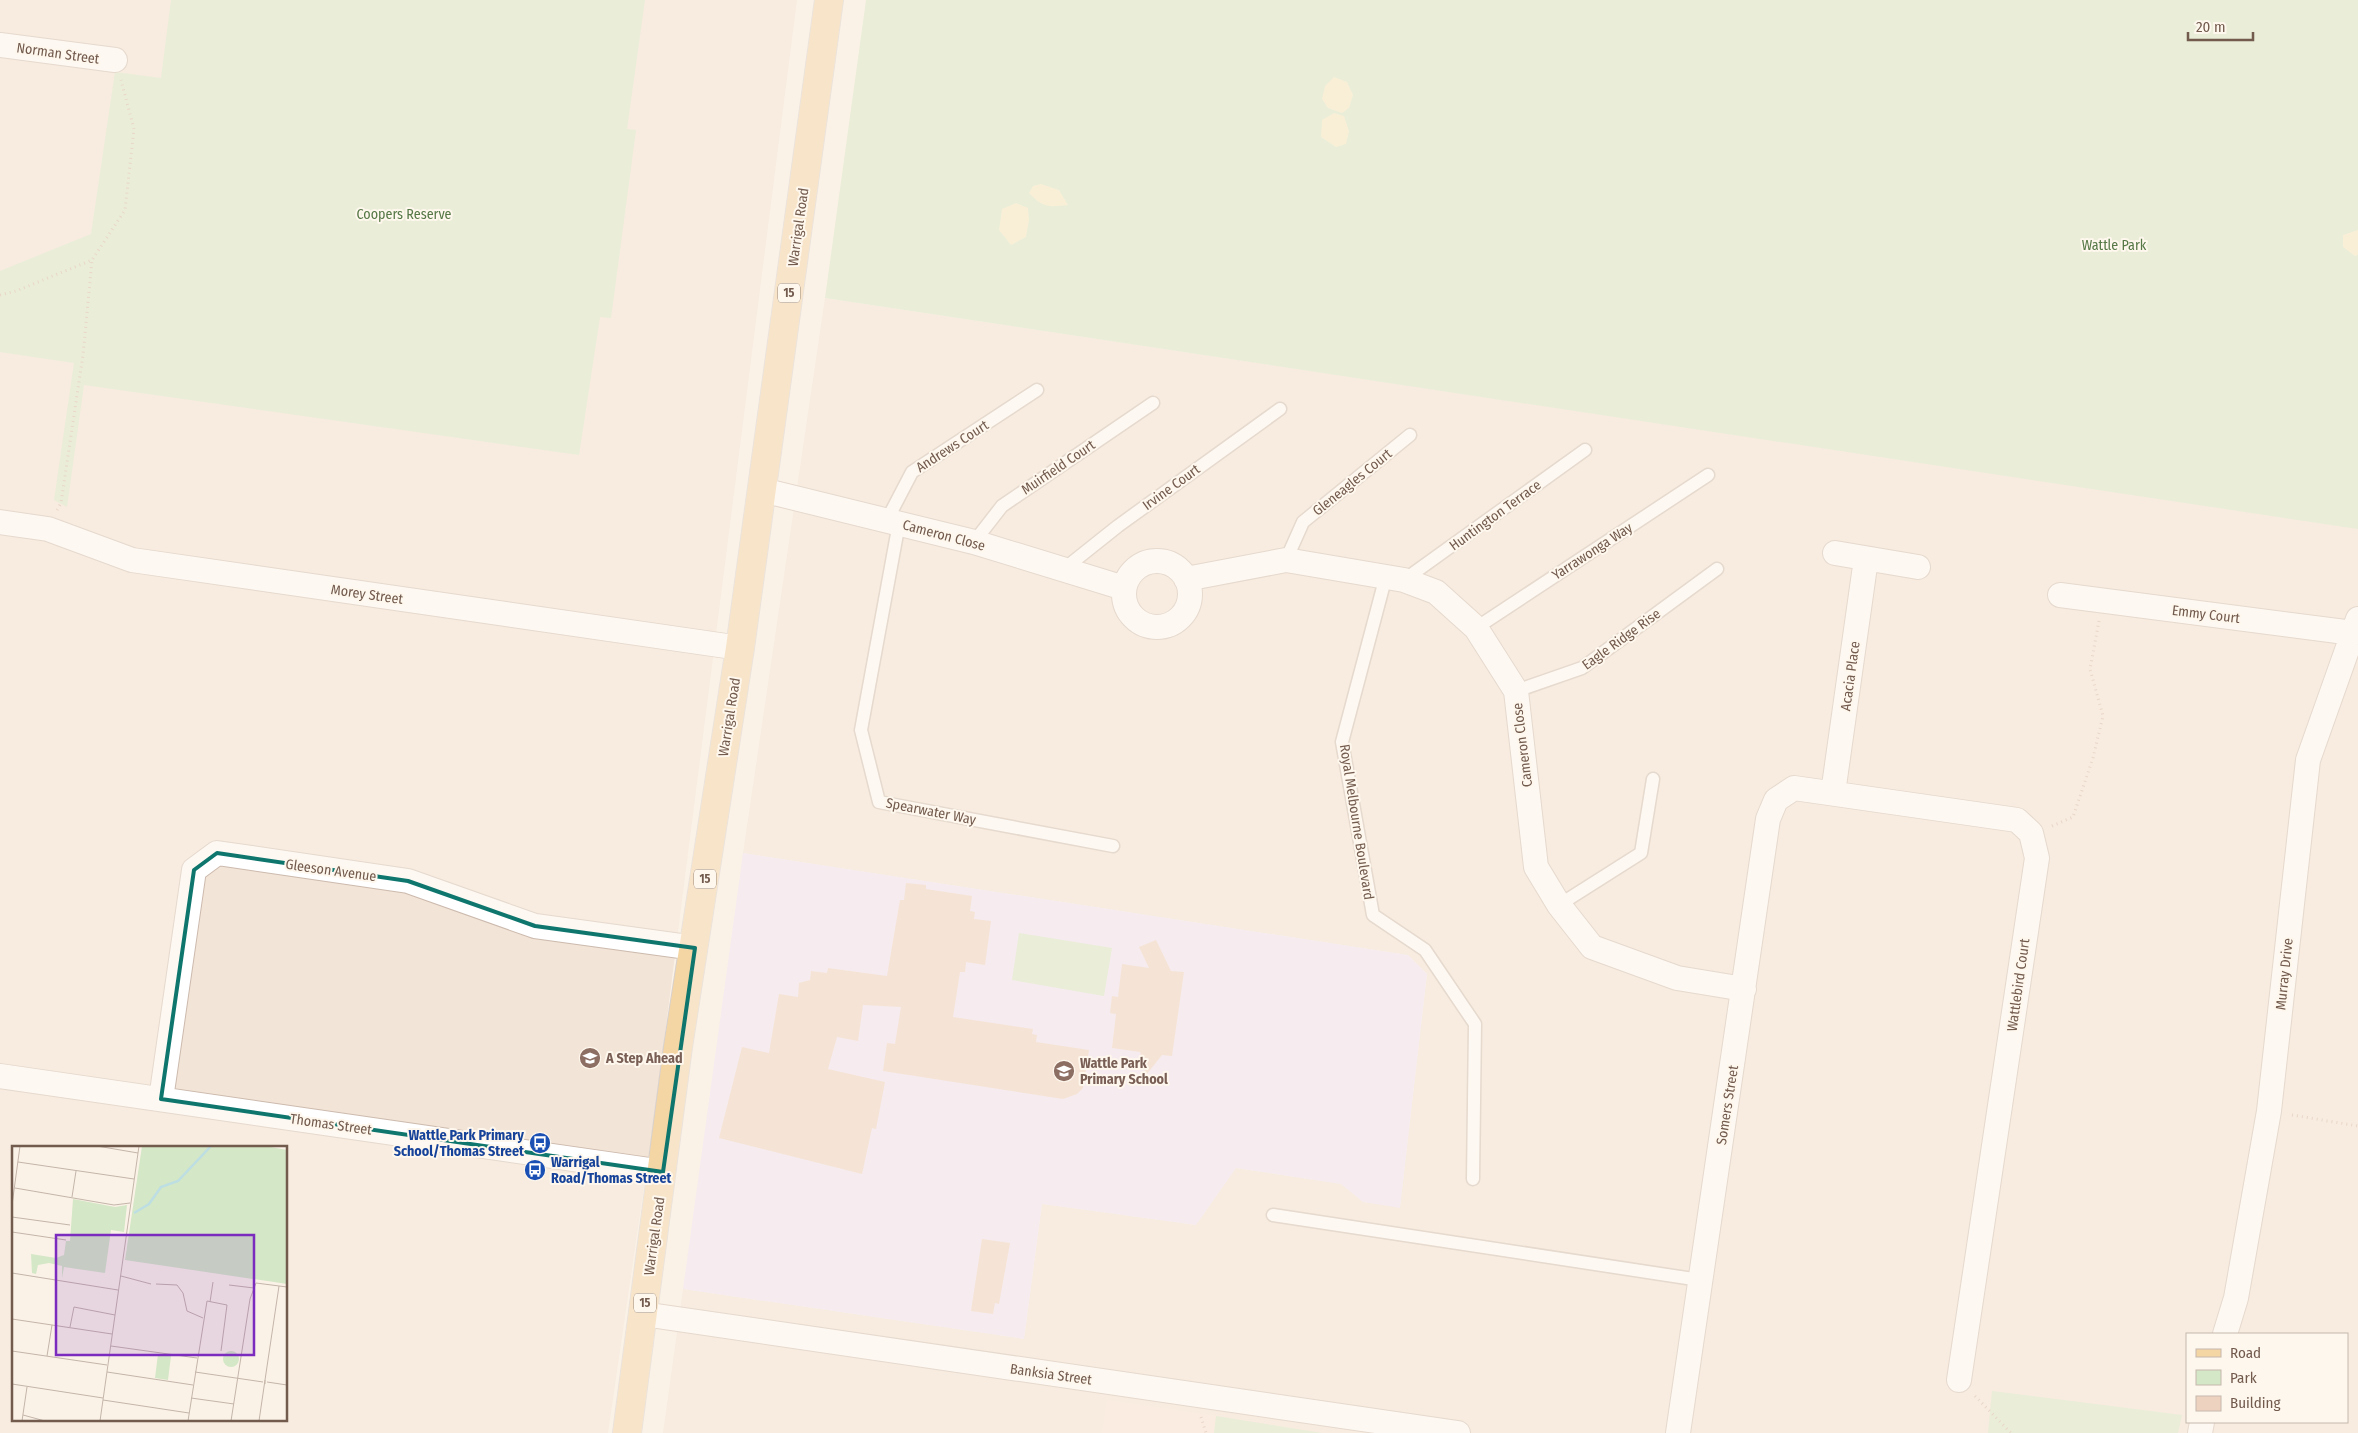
<svg xmlns="http://www.w3.org/2000/svg" width="2358" height="1433" viewBox="0 0 2358 1433" font-family="'Fira Sans Condensed',sans-serif">
	<rect width="100%" height="100%" fill="#fbf2e7"/>
	<path fill="#f2e4d6" fill-rule="evenodd" d="M0,0H797L655,1112L608,1433H0ZM14,1147H286V1419H14Z
		M825,298L2358,528V1433H663L683,1289L1024,1339L1042,1204L1196,1225L1236,1168L1341,1184L1363,1202L1400,1207L1427,974L1408,955L743,853ZM2187,1334H2347V1422H2187Z"/>
	<path fill="#fae4db" d="M1107,1400L1216,1416L1214,1433H1102Z"/>
	<path fill="#efe3f7" d="M743,853L1408,955L1427,974L1400,1208L1363,1202L1341,1184L1236,1168L1196,1225L1042,1204L1024,1339L683,1289Z"/>
	<path fill="#d4e7c6" d="M171,0H645L627,129L636,130L611,318L600,317L579,455L84,385L67,507L54,500L74,363L0,352V271L91,234L115,72L161,78Z
		M866,0H2358V529L825,298Z
		M1019,933L1112,948L1104,996L1012,980Z
		M1992,1391L2182,1415L2178,1433H1988Z
		M1216,1416L1322,1433H1214Z"/>
	<path fill="#f7ebc4" d="M1334,77L1347,82L1353,95L1349,108L1342,113L1328,108L1322,99L1325,86Z
		M1334,113L1344,116L1349,131L1346,144L1336,147L1321,137L1322,120Z
		M1041,184L1059,190L1068,205C1049,207 1043,208 1029,193L1033,186Z
		M1016,203L1028,208L1029,220L1026,237L1011,245L999,230L1002,209Z
		M2358,230V255L2355,256L2343,247V235Z"/>
	<path fill="#eed2c0" d="M906,883L926,885V889L972,896L970,911L975,912L974,919L991,921L985,965L966,962L965,972H960L953,1017L1033,1029L1032,1034L1037,1035L1036,1042L1089,1050L1083,1088L1077,1094L1063,1099L883,1071L887,1043L895,1044L901,1007L863,1005L858,1041L837,1037L828,1069L885,1082L876,1129L872,1128L862,1174L719,1138L742,1047L769,1053L779,994L798,997L799,983L810,980L811,971L827,973L828,968L887,976L900,900H904Z
		M1156,940L1171,971L1184,972L1172,1056L1162,1055L1146,1075L1140,1052L1112,1048L1116,1014L1110,1013L1112,996L1118,997L1122,964L1149,968L1139,947Z
		M982,1239L1010,1243L999,1304L995,1303L993,1314L971,1311Z"/>
	<g fill="none" stroke-linecap="round" stroke-linejoin="round">
		<g stroke="#ccbaae" stroke-width="15">
			<path id="lane" d="M887,520L912,472L1037,390
				M899,523L861,730L879,802L1113,846
				M974,542L1002,506L1153,403
				M1286,560L1303,522L1410,435
				M1064,569L1118,526L1280,409
				M1386,576L1342,742L1373,915L1425,950L1475,1024L1473,1179
				M1404,580L1585,450
				M1476,628L1708,475
				M1516,691L1582,668L1717,569
				M1559,905L1641,853L1653,779
				M1273,1215L1700,1280"/>
		</g>
		<g stroke="#ccbaae" stroke-width="26">
			<path id="street" d="M0,45L115,60
				M762,490L974,542L1124,588
				M0,522L48,529L132,560L740,648
				M1835,553L1918,567
				M1124 594a33 33 0 1 1 66 0a33 33 0 1 1-66 0Z
				M1186,579L1286,560L1404,580L1436,592L1476,628L1516,691L1536,867L1559,905L1592,947L1677,978L1744,989
				M2060,595L2353,633
				M1833,793L1866,559
				M0,1076L663,1172
				M161,1099L194,870L217,853L408,881L535,926L695,948
				M643,1314L1458,1433
				M2225,1334L2236,1298L2269,1111L2308,760L2358,619
				M1678,1433L1768,819L1776,800L1794,788L2017,820L2031,833L2037,858L1959,1380
				M2200,1433L2202,1422"/>
		</g>
		<g stroke="#d8d1cd" stroke-width="30">
			<path id="primary" d="M627,1433L678,1047L740,648L829,0"/>
		</g>
		<path stroke="#d3b5a4" stroke-width="3" stroke-dasharray="1 4" stroke-linecap="butt" d="M0,295L16,291L92,260L125,210L134,129L121,80
			M57,510L61,503L83,355L92,260
			M2052,826L2073,817L2093,758L2103,716L2090,669L2099,621
			M2292,1115L2358,1126
			M1975,1396L2011,1433
			M1201,1417L1206,1433"/>
		<use href="#lane" stroke="#fff" stroke-width="12"/>
		<use href="#street" stroke="#fff" stroke-width="24"/>
		<use href="#primary" stroke="#f4d5a4" stroke-width="28"/>
	</g>
	<path d="M0 0H2358V1433H0ZM217,853L408,881L535,926L695,948L663,1172L161,1099L194,870Z" fill="#fbf2e7" fill-opacity=".55" fill-rule="evenodd"/>
	<path fill="none" stroke="#0f766e" stroke-width="4" stroke-linejoin="round" d="M217,853L408,881L535,926L695,948L663,1172L161,1099L194,870Z"/>
	<defs>
		<g id="school-disc" transform="scale(1.125)"><circle r="9.5" fill="#8d6e63" stroke="#fef7ed"/><path d="M0-5L7-2L0 1L-7-2ZM-4 1L0 2.5L4 1V4Q0 6-4 4Z" fill="#fff"/></g>
		<g id="bus-disc" transform="scale(1.125)"><circle r="9.5" fill="#1a4fb4" stroke="#fef7ed"/><path d="M-5-6H5V4H4V6H2V4H-2V6H-4V4H-5ZM-3.5-4V0h7V-4ZM-3.5 1.2v1.5H-2V1.2ZM2 1.2v1.5H3.5V1.2Z" fill="#fff"/></g>
	</defs>
	<g fill-rule="evenodd">
		<use href="#school-disc" x="590" y="1058"/>
		<use href="#school-disc" x="1064" y="1071"/>
		<use href="#bus-disc" x="540" y="1143"/>
		<use href="#bus-disc" x="535" y="1170"/>
	</g>
	<g text-anchor="middle" stroke-width="4" stroke-linejoin="round" paint-order="stroke">
		<g fill="#fef7ed" stroke="#9c897d" stroke-width="1">
			<rect x="778" y="283.5" width="22" height="19" rx="4"/>
			<rect x="694" y="869.5" width="22" height="19" rx="4"/>
			<rect x="634" y="1293.5" width="22" height="19" rx="4"/>
		</g>
		<g font-size="12" font-weight="bold" fill="#725a4d">
			<text x="789" y="297">15</text>
			<text x="705" y="883">15</text>
			<text x="645" y="1307">15</text>
		</g>
		<g font-size="14" fill="#725a4d" stroke="#fef7ed">
			<text transform="translate(58 53) rotate(8)" y="5">Norman Street</text>
			<text transform="translate(798 227) rotate(-82)" y="5">Warrigal Road</text>
			<text transform="translate(952 446) rotate(-33)" y="5">Andrews Court</text>
			<text transform="translate(1058 467) rotate(-34)" y="5">Muirfield Court</text>
			<text transform="translate(1352 482) rotate(-39)" y="5">Gleneagles Court</text>
			<text transform="translate(1171 487) rotate(-36)" y="5">Irvine Court</text>
			<text transform="translate(1495 515) rotate(-36)" y="5">Huntington Terrace</text>
			<text transform="translate(944 535) rotate(15)" y="5">Cameron Close</text>
			<text transform="translate(1592 551) rotate(-33)" y="5">Yarrawonga Way</text>
			<text transform="translate(367 594) rotate(8)" y="5">Morey Street</text>
			<text transform="translate(2206 614) rotate(7)" y="5">Emmy Court</text>
			<text transform="translate(1621 639) rotate(-36)" y="5">Eagle Ridge Rise</text>
			<text transform="translate(1850 676) rotate(-82)" y="5">Acacia Place</text>
			<text transform="translate(729 717) rotate(-81)" y="5">Warrigal Road</text>
			<text transform="translate(1522 745) rotate(-97)" y="5">Cameron Close</text>
			<text transform="translate(931 811) rotate(11)" y="5">Spearwater Way</text>
			<text transform="translate(1357 822) rotate(81)" y="5">Royal Melbourne Boulevard</text>
			<text transform="translate(331 870) rotate(8)" y="5">Gleeson Avenue</text>
			<text transform="translate(2284 974) rotate(-84)" y="5">Murray Drive</text>
			<text transform="translate(2018 985) rotate(-82)" y="5">Wattlebird Court</text>
			<text transform="translate(1727 1105) rotate(-81)" y="5">Somers Street</text>
			<text transform="translate(331 1124) rotate(8)" y="5">Thomas Street</text>
			<text transform="translate(654 1236) rotate(-82)" y="5">Warrigal Road</text>
			<text transform="translate(1051 1374) rotate(8)" y="5">Banksia Street</text>
		</g>
		<g font-size="14" fill="#557846" stroke="#fef7ed">
			<text x="404" y="219">Coopers Reserve</text>
			<text x="2114" y="250">Wattle Park</text>
		</g>
		<g font-size="14" font-weight="bold" fill="#785e54" stroke="#fef7ed" text-anchor="start">
			<text x="606" y="1063">A Step Ahead</text>
			<text x="1080" y="1068">Wattle Park<tspan x="1080" dy="16">Primary School</tspan></text>
		</g>
		<g font-size="14" font-weight="bold" fill="#164399" stroke="#fef7ed" text-anchor="end">
			<text x="524" y="1140">Wattle Park Primary<tspan x="524" dy="16">School/Thomas Street</tspan></text>
			<text x="551" y="1167" text-anchor="start">Warrigal<tspan x="551" dy="16">Road/Thomas Street</tspan></text>
		</g>
	</g>
	<g transform="translate(12 1146)">
		<rect width="275" height="275" fill="#fbf2e7"/>
		<path d="M130,0H253L275,4V138L113,114ZM61,53L103,61L115,59L112,86L99,84L93,127L52,121L50,132V120L37,117L26,119L24,128L20,127L19,108L44,112L52,109L54,95H58ZM211 213a8 8 0 1 1 16 0a8 8 0 1 1-16 0ZM146,208L159,210L156,234L143,232Z" fill="#d4e7c6"/>
		<path fill="none" stroke="#bddee3" stroke-width="2.5" d="M122,67L137,58L149,41L166,35L199,0"/>
		<path fill="none" stroke="#c4b5a9" stroke-width="1" d="M85,0L126,7M6,16L122,33M3,42L102,59L118,57M60,51L64,25M0,59L8,0M0,71L58,79M0,86L54,94M0,127L106,144M109,130L139,138M144,138L165,139L171,147L175,165L191,172M217,139L242,142M198,156L201,136M0,173L100,188M58,181L62,161L103,169M99,200L185,212M0,205L95,219M35,210L40,179M95,226L181,239M183,226L251,236M253,234L267,140M255,236L275,239M0,238L91,252M179,252L222,258M91,254L177,267M11,269L33,275M10,275L15,241M88,275L127,0M176,275L195,155L215,159L209,205M219,275L238,153L244,137L275,141M247,275L253,234V238"/>
		<path fill="#7b2cbf" fill-opacity="0.15" stroke="#7b2cbf" stroke-width="2.5" d="M44,89H242V209H44Z"/>
		<rect width="275" height="275" fill="none" stroke="#725a4d" stroke-width="2.5"/>
	</g>
	<rect x="2186" y="1333" width="162" height="90" fill="#fef7ed" stroke="#c6b8ad"/>
	<rect x="2196" y="1349" width="25" height="8" fill="#f4d5a4" stroke="#c6b8ad"/>
	<text x="2230" y="1358" font-size="15" fill="#725a4d">Road</text>
	<rect x="2196" y="1370" width="25" height="15" fill="#d4e7c6" stroke="#c6b8ad"/>
	<text x="2230" y="1383" font-size="15" fill="#725a4d">Park</text>
	<rect x="2196" y="1396" width="25" height="15" fill="#eed2c0" stroke="#c6b8ad"/>
	<text x="2230" y="1408" font-size="15" fill="#725a4d">Building</text>
	<path d="M2188 32v8h65v-8" fill="none" stroke="#725a4d" stroke-width="2.5"/>
	<text x="2196" y="32" font-size="15" fill="#725a4d" stroke="#fef7ed" stroke-width="4" paint-order="stroke">20 m</text>
</svg>
